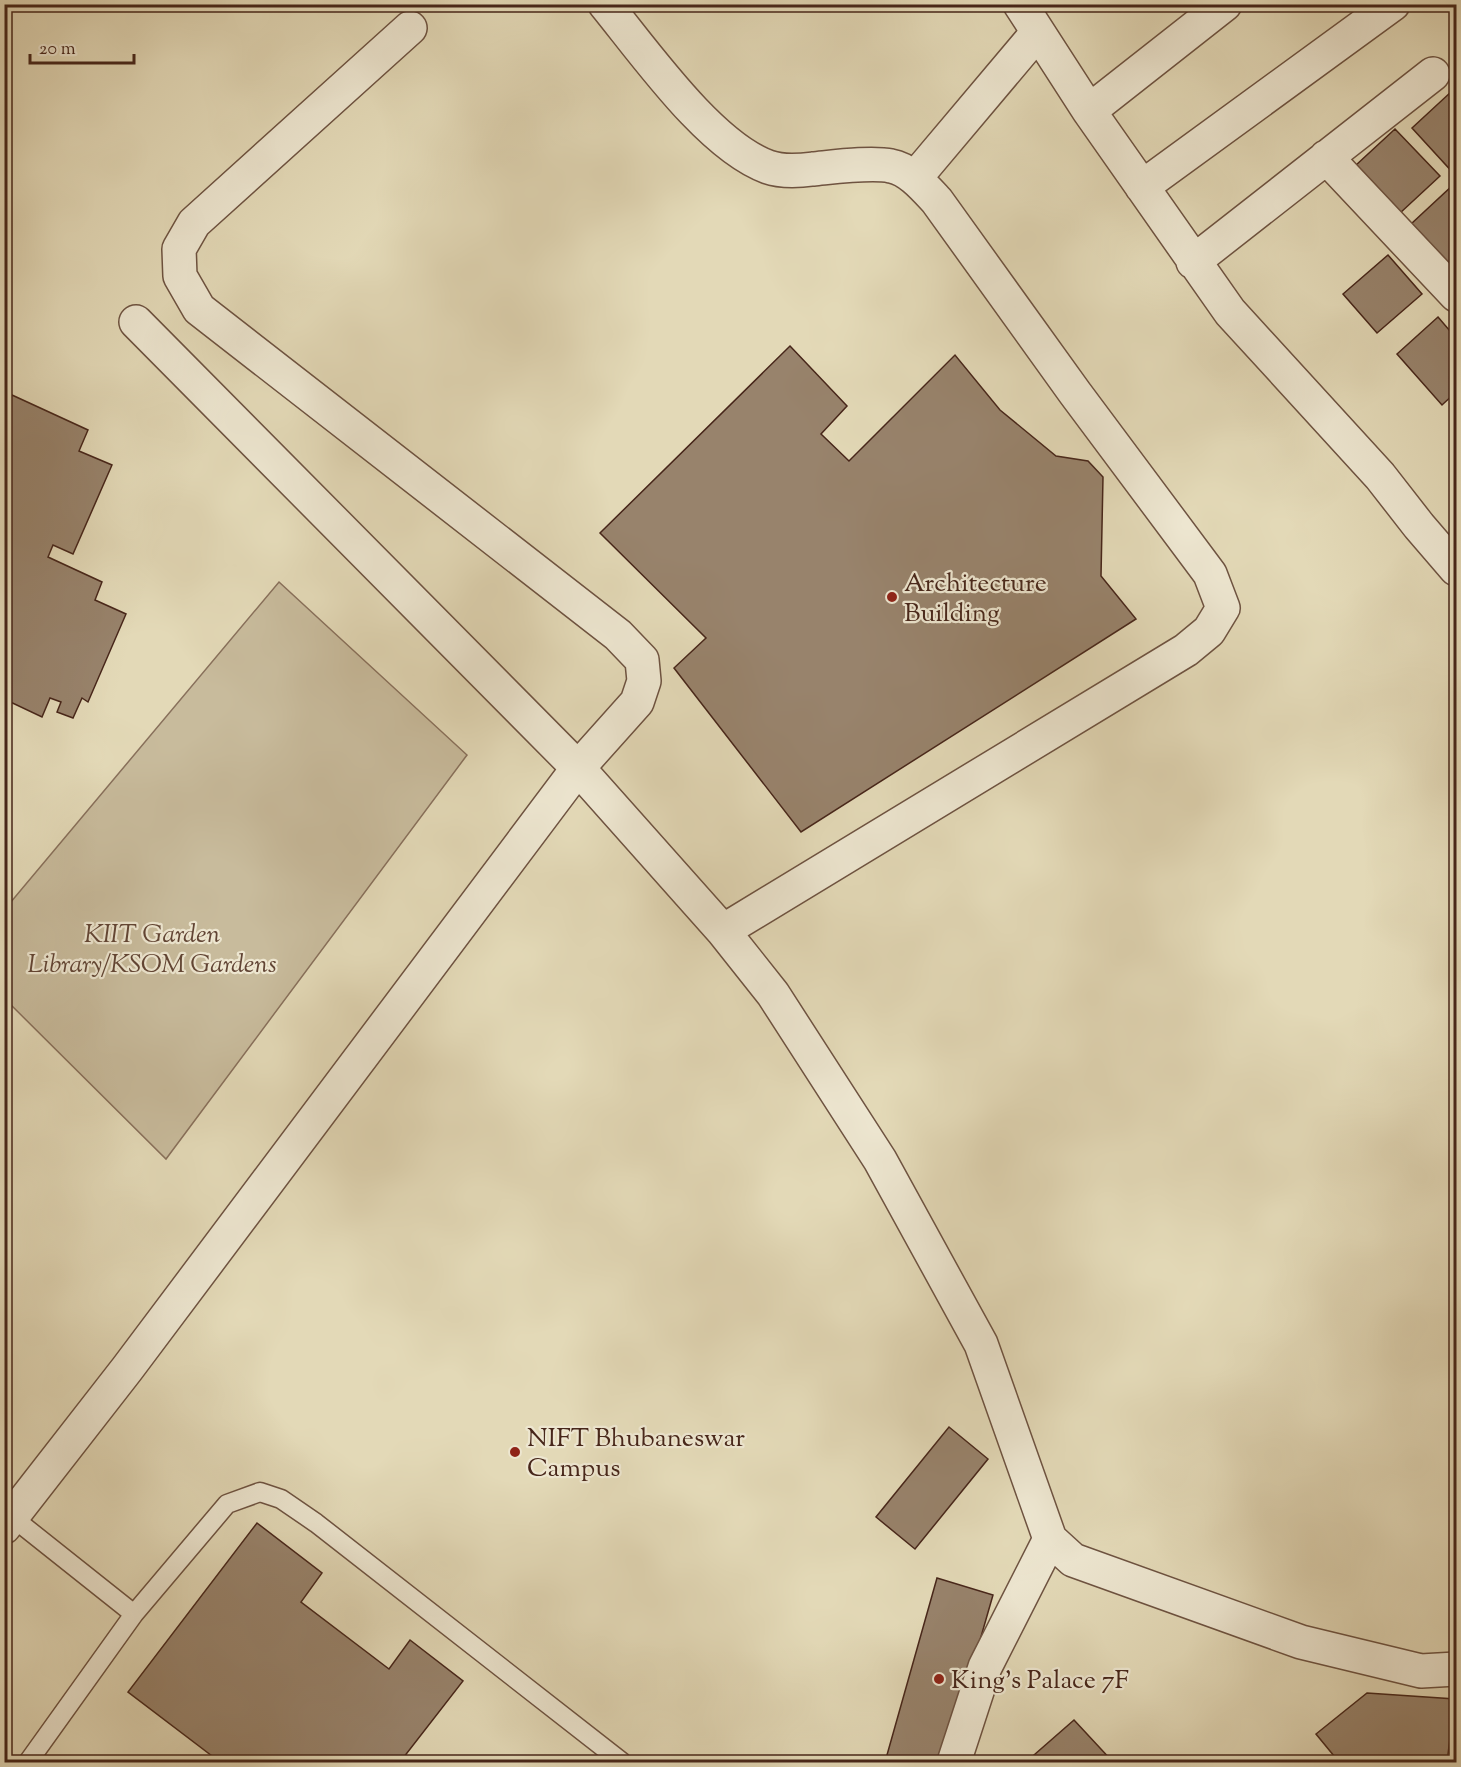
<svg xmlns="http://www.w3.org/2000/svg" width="1461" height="1767" viewBox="0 0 1461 1767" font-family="'Sorts Mill Goudy',serif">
	<rect width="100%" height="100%" fill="#e3d9b7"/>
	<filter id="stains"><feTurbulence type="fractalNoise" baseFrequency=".00333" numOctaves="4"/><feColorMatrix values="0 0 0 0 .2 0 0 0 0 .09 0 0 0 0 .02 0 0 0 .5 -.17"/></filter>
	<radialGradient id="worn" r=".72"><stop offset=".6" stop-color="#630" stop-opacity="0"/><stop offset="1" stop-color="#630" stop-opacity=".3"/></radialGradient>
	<path fill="#c8bb9c" stroke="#88705b" stroke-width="1.5" d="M279,582L467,755L166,1159L5,999V909Z"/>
	<path fill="#98836c" stroke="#47261a" stroke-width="1.5" d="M1452,91L1456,96V176L1412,128Z
		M1395,129L1440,176L1399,214L1355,166Z
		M1452,186L1456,192V270L1455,272L1411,224Z
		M1388,255L1422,294L1377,333L1343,294Z
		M1438,317L1456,338V392L1442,405L1397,354Z
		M790,346L847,406L821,434L849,461L955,355L1000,410L1056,456L1088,461L1103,477L1101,576L1136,619L801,832L674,668L706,638L600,533Z
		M12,395L88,430L79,451L112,465L73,554L53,545L48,557L102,582L95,600L126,614L88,702L82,698L73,718L57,712L61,702L50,698L42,717L4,699V414Z
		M949,1427L988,1459L915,1549L876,1517Z
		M257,1523L322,1573L301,1602L389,1669L410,1640L463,1681L400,1762H220L128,1692Z
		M937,1578L993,1595L945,1762H885Z
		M1367,1693L1455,1699L1447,1762H1339L1316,1734Z
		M1074,1720L1113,1762H1026Z"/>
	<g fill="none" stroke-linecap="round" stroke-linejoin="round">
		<g stroke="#6e5341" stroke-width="21">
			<path id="lane" d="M12,1517L134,1614
				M28,1762L134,1614L227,1504L260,1492L281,1499L316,1523L622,1762"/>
		</g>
		<g stroke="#6e5341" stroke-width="36">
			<path id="street" d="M605,4C645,53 710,146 768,167C782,172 798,171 813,169C834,167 871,162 891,166C909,169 925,188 937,201L1075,393L1210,574L1223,608L1209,631L1186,650L723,931
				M1020,4L1089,111L1230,312L1380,476L1419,526L1456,569
				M1089,111L1225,4
				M1326,157L1456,295
				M915,178L1038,32
				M1142,187L1393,4
				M1193,262L1433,74
				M136,322L578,768L723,931L773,994L880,1160L981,1344L1050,1539L1073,1560L1301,1642L1421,1671L1456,1669
				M4,1527L127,1369L578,768L637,702L644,681L642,660L618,635L199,309L180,276L179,249L194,223L410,28
				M954,1762L985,1667L1050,1539"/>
		</g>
		<use href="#lane" stroke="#ede6d0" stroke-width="18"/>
		<use href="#street" stroke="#ede6d0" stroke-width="33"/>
	</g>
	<g fill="#8f2418" stroke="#ede6d0" stroke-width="2">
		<circle cx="892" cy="597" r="6"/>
		<circle cx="515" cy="1452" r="6"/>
		<circle cx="939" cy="1679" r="6"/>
	</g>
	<g text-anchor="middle" stroke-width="4.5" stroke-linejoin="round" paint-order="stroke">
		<g font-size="26" fill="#47261a" stroke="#ede6d0" text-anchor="start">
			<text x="904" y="591">Architecture<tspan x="904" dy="30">Building</tspan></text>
			<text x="527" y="1446">NIFT Bhubaneswar<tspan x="527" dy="30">Campus</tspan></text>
			<text x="951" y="1688">King's Palace 7F</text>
		</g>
		<g font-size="26" font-style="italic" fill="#614434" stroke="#ede6d0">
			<text x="152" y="942">KIIT Garden<tspan x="152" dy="30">Library/KSOM Gardens</tspan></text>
		</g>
	</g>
	<rect width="1461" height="1767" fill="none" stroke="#e3d9b7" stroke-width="24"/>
	<rect x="6" y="6" width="1449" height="1755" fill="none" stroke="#47261a" stroke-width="3"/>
	<rect x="12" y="12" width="1437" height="1743" fill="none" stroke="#47261a" stroke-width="1.5"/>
	<path d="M30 54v9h104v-9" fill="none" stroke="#47261a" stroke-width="3"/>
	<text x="39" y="54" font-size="18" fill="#47261a" stroke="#ede6d0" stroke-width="4.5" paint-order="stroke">20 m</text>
	<rect width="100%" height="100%" filter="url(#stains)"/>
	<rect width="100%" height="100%" fill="url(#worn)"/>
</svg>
